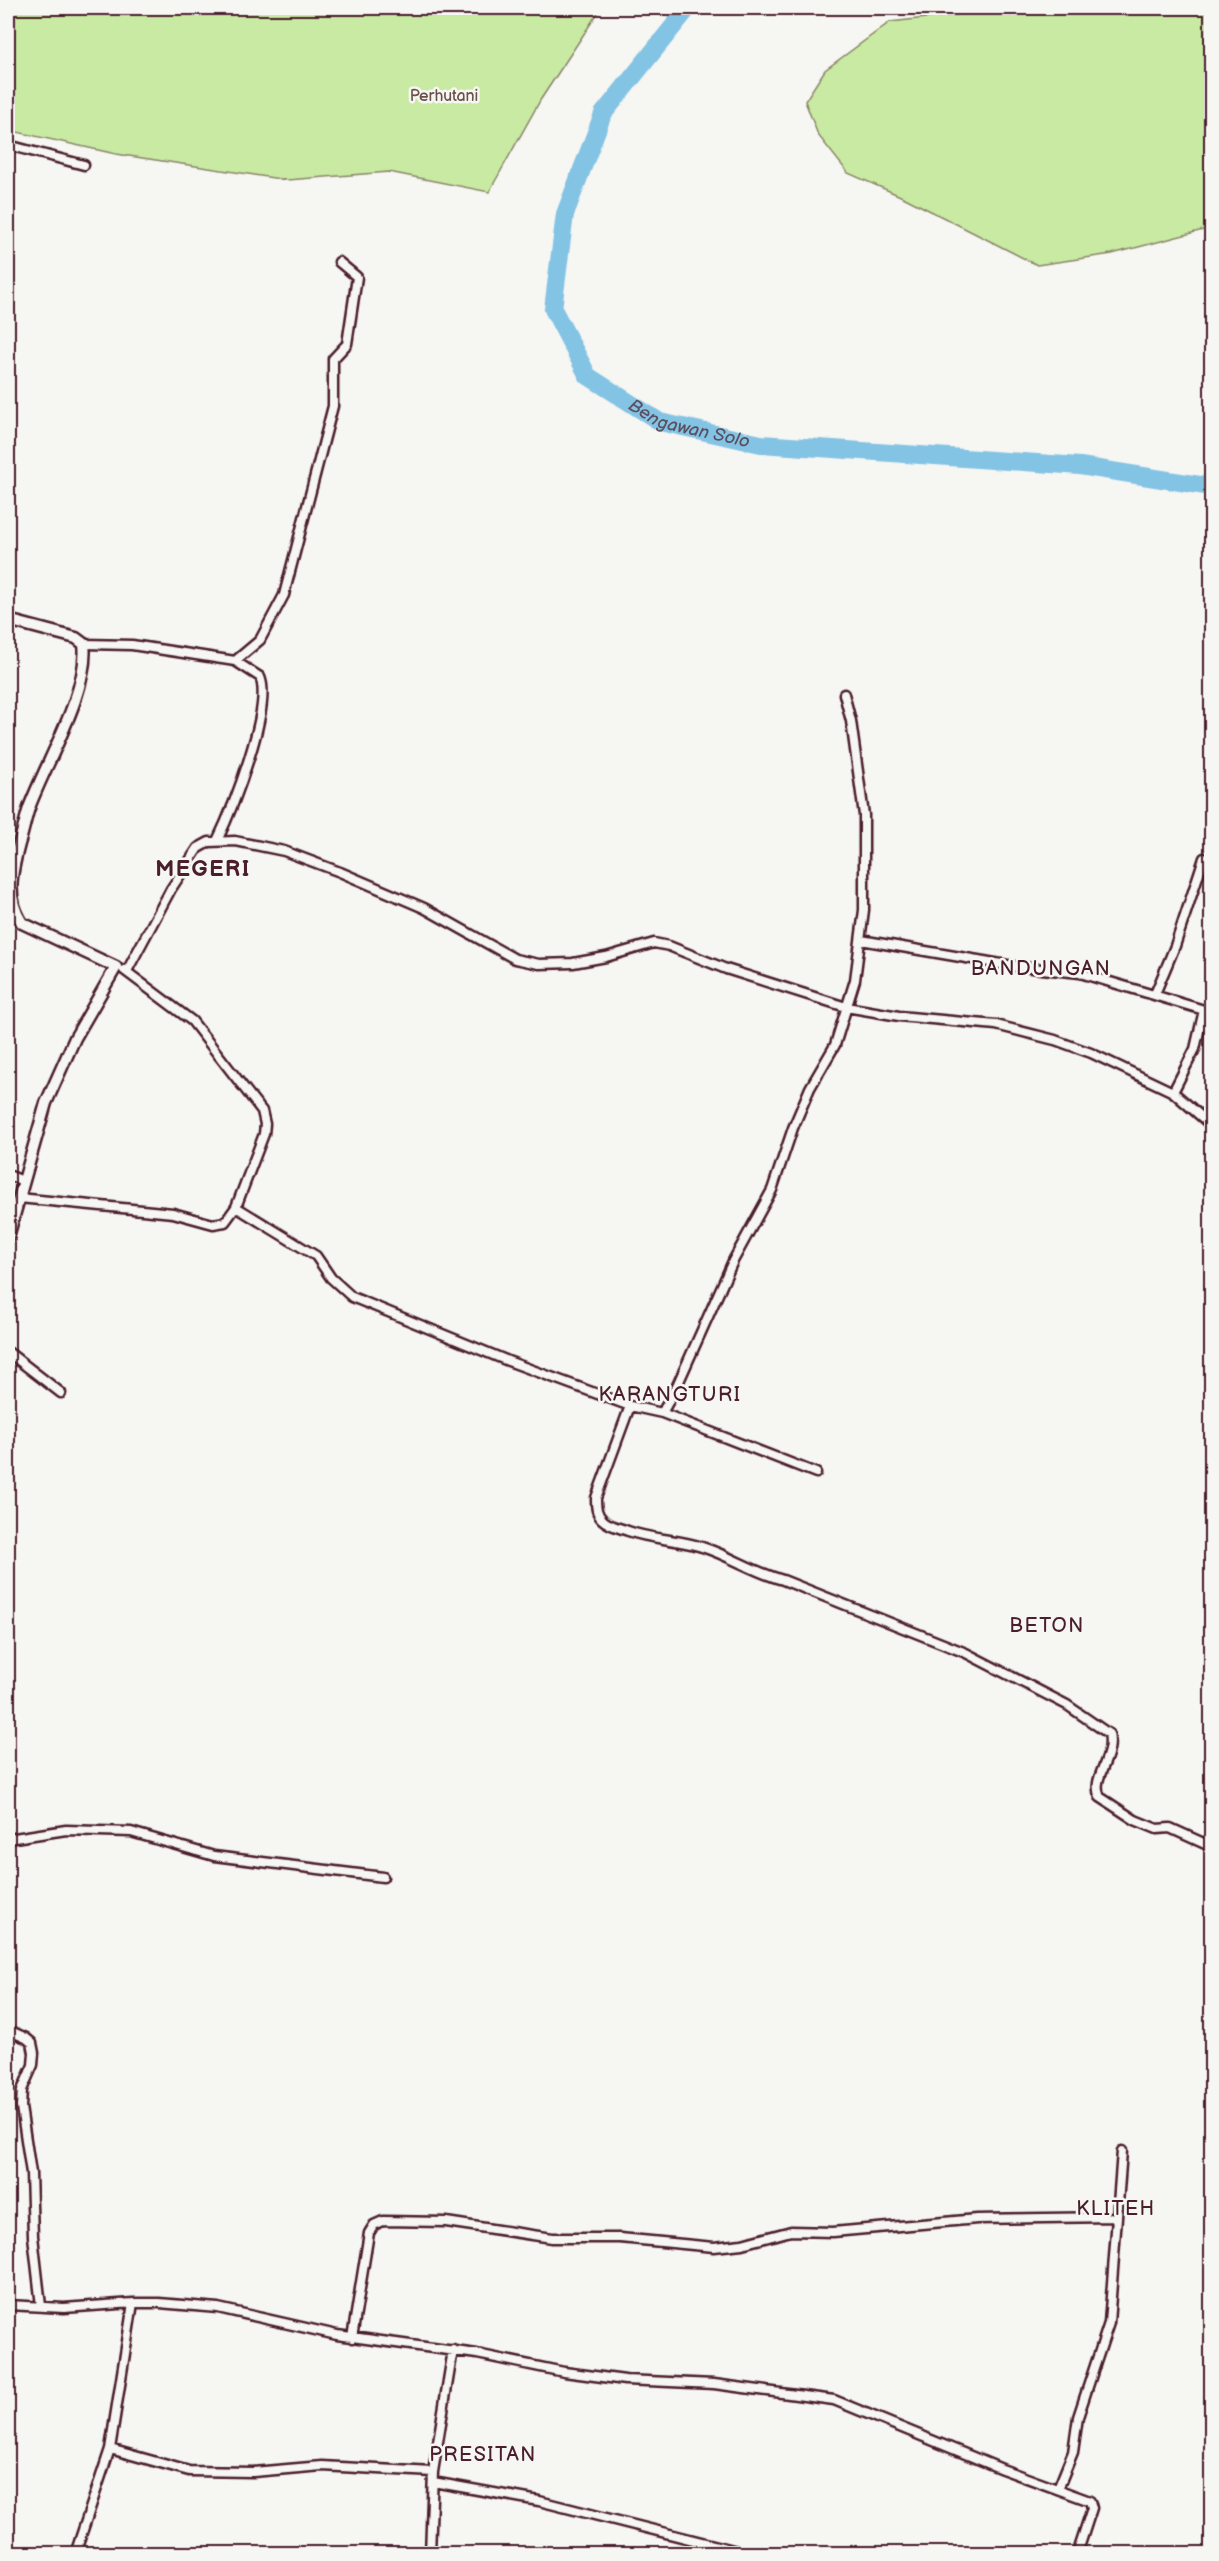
<svg xmlns="http://www.w3.org/2000/svg" width="1219" height="2561" viewBox="0 0 1219 2561" font-family="'Balsamiq Sans',sans-serif">
	<rect width="100%" height="100%" fill="#f6f6f2"/>
	<filter id="ink" filterUnits="userSpaceOnUse"><feTurbulence type="fractalNoise" baseFrequency=".0167" numOctaves="2"/><feDisplacementMap in="SourceGraphic" scale="12" xChannelSelector="R" yChannelSelector="G"/><feConvolveMatrix kernelMatrix="1 2 1 2 8 2 1 2 1" color-interpolation-filters="sRGB"/></filter>
	<g filter="url(#ink)">
		<path fill="#c8eaa3" stroke="#898467" stroke-width="1.5" d="M8,8H601L541,99L489,192L389,172L287,180L116,154L8,130Z
			M977,8H1211V228L1112,254L1037,265L905,198L848,173L818,135L805,101L825,70L890,22L963,14Z"/>
		<g fill="none" stroke-linecap="round" stroke-linejoin="round">
			<path stroke="#83c3e4" stroke-width="18" id="s1" d="M688,8L603,114L565,214L553,309L588,376L660,422L761,444L1080,466L1212,487"/>
			<g stroke="#4a1f2b" stroke-width="13">
				<path id="minor" d="M8,145L84,165
					M84,644L132,645L235,661L260,640L284,595L333,406V359L347,344L357,277L339,262
					M217,841C232,810 273,707 260,677L235,661
					M861,940L1013,966L1080,973L1204,1010L1195,1049L1173,1092
					M127,971L171,889L198,848L209,842L235,841L284,851L340,872L424,908L515,959L539,964L573,963L606,957L654,943L669,946L726,969L846,1007L899,1016L996,1025L1055,1040L1091,1053L1173,1092L1212,1126
					M1155,994L1175,946L1204,858
					M8,1175L23,1181
					M19,1198L173,1213L213,1224L225,1222L236,1207L264,1134L265,1124L262,1111L192,1021L124,970
					M236,1207L316,1256L331,1278L352,1297L508,1361L630,1406L662,1413L676,1388L733,1261L772,1190L793,1128L810,1088L835,1045L855,980L864,910V815L851,721L844,694
					M8,1352L61,1393
					M630,1406L596,1498C596,1506 596,1514 603,1520C609,1526 620,1528 628,1531C653,1540 680,1539 705,1548C732,1557 756,1573 783,1580L966,1653L1067,1705L1109,1734C1115,1758 1090,1778 1100,1797L1135,1820L1157,1829L1170,1828L1212,1847
					M662,1413L816,1473
					M8,1839L66,1830L131,1832L214,1856L383,1877
					M8,2030L26,2038L32,2043L34,2053L33,2065L22,2090L21,2107L31,2173L33,2236L41,2306
					M8,2305L64,2308L133,2303H159L218,2308L337,2335L477,2354L564,2372L625,2380L714,2384L834,2400L1002,2469L1090,2501L1092,2508L1077,2554
					M352,2338L369,2233L374,2225L383,2221L446,2222L552,2238H620L714,2247L742,2244L791,2231L833,2232L977,2219L1116,2217
					M110,2449L189,2471L253,2472L322,2466L433,2472
					M433,2482L539,2501L749,2554
					M1058,2489L1073,2452L1078,2417L1109,2323L1122,2151
					M75,2554L110,2449L133,2303
					M430,2554L433,2472L453,2350"/>
			</g>
			<g stroke="#4a1f2b" stroke-width="15">
				<path id="tertiary" d="M8,620L76,638L84,644C90,690 45,764 29,808C25,820 23,832 19,844C12,871 5,897 22,923L116,967L75,1038L46,1103L8,1237"/>
			</g>
			<use href="#minor" stroke="#f6f6f2" stroke-width="8"/>
			<use href="#tertiary" stroke="#f6f6f2" stroke-width="10"/>
		</g>
	</g>
	<g text-anchor="middle" stroke-width="5" stroke-linejoin="round" paint-order="stroke">
		<g font-size="16" fill="#6a5249" stroke="#f6f6f2">
			<text x="444" y="101">Perhutani</text>
		</g>
		<g font-size="18" font-style="italic" fill="#5b5062" stroke="#f6f6f2">
			<text dy="6" stroke="none"><textPath href="#s1" startOffset="528">Bengawan Solo</textPath></text>
		</g>
		<g font-size="20" letter-spacing="1.5" fill="#4a1f2b" stroke="#f6f6f2">
			<text x="1041" y="975">BANDUNGAN</text>
			<text x="670" y="1401">KARANGTURI</text>
			<text x="1047" y="1632">BETON</text>
			<text x="1116" y="2215">KLITEH</text>
			<text x="483" y="2461">PRESITAN</text>
		</g>
		<g font-size="22" font-weight="bold" letter-spacing="1.5" fill="#4a1f2b" stroke="#f6f6f2">
			<text x="203" y="876">MEGERI</text>
		</g>
	</g>
	<rect width="1219" height="2561" fill="none" stroke="#f6f6f2" stroke-width="30"/>
	<rect x="15" y="15" width="1189" height="2531" fill="none" stroke="#4a1f2b" stroke-width="2" filter="url(#ink)"/>
</svg>
